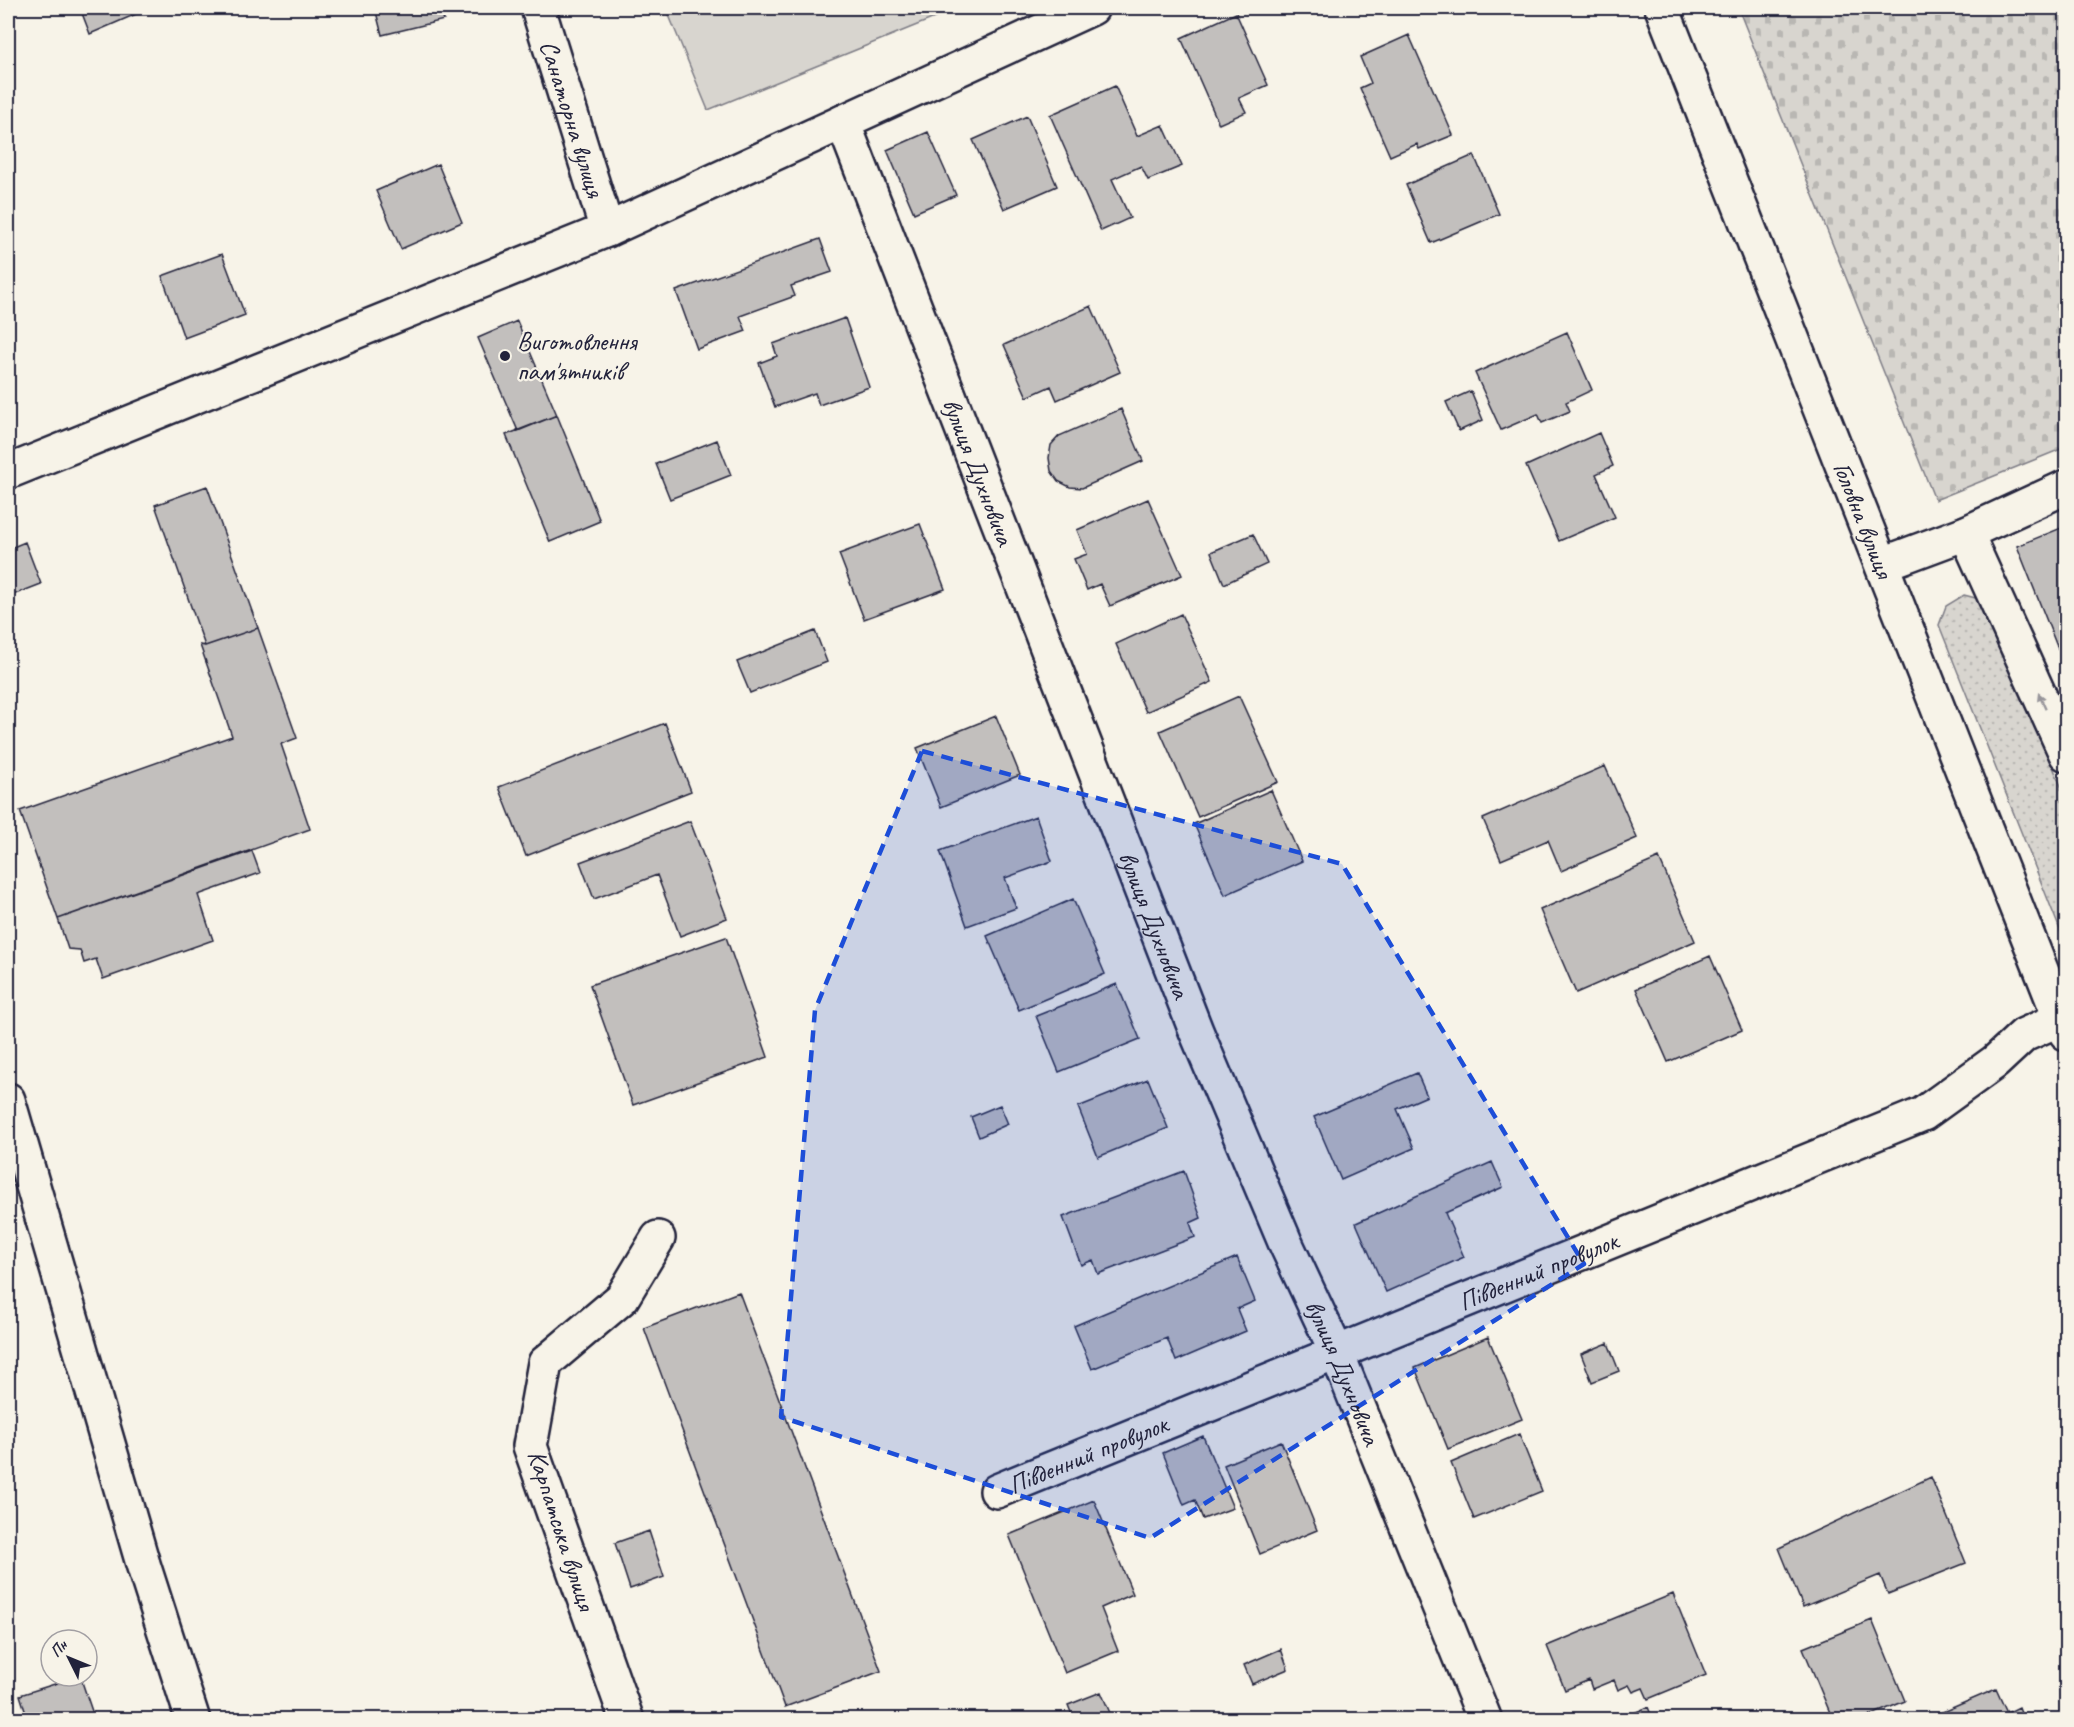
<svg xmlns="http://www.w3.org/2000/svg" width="2074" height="1727" viewBox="0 0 2074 1727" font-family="Caveat,sans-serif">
	<defs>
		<pattern id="grass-dots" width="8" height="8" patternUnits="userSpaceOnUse" patternTransform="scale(1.5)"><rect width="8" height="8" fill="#d8d5cf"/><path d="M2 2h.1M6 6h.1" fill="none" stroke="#b9b7b3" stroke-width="1.8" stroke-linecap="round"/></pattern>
		<pattern id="cemetery-stones" width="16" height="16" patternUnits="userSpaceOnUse" patternTransform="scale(1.5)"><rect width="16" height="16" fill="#d8d5cf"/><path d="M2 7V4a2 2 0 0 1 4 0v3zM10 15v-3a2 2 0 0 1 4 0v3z" fill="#b9b7b3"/></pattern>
	</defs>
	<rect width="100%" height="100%" fill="#f7f3e8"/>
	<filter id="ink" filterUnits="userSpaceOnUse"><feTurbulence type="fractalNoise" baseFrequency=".0167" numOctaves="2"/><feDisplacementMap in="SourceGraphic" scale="12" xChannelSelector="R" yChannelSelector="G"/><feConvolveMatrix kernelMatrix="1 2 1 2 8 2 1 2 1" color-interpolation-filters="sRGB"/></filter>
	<g filter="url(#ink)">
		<path fill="url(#grass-dots)" stroke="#7d7c85" stroke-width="1.5" d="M1964,595L1983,600L2066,798V945L1939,625L1946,606Z"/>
		<path fill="url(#cemetery-stones)" stroke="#7d7c85" stroke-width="1.5" d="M1738,8H2066V447L1935,500Z"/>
		<path fill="#d8d5cf" stroke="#7d7c85" stroke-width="1.5" d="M666,8H959L708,110Z"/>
		<path fill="#c2bfbd" stroke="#22223b" stroke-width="1.5" d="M80,8H142L143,11L90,34Z
			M375,8H441L444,20L382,35Z
			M1236,13L1268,85L1239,98L1246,112L1219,124L1181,38Z
			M1409,35L1453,135L1419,149L1417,144L1390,156L1360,88L1371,83L1360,57Z
			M1115,86L1137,136L1163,125L1182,166L1148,180L1141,166L1112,179L1130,218L1101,231L1050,115Z
			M1027,116L1057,186L1004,209L973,140Z
			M928,132L956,195L914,213L887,150Z
			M1474,155L1499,214L1431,243L1406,185Z
			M438,164L462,222L401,249L376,191Z
			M820,239L832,272L791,286L795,296L740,316L746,331L697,349L676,291Z
			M222,254L245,315L184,338L162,276Z
			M1091,306L1120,372L1057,400L1051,386L1027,397L1004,345Z
			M845,318L869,387L819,405L815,393L775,407L759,363L777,356L773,344Z
			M517,321L557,415L518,431L478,338Z
			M1567,332L1592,390L1566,402L1570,411L1542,423L1538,414L1501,430L1475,373Z
			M1471,391L1483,420L1459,431L1446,402Z
			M1121,409L1143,461L1082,488L1070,487L1058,481L1051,471L1049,458L1051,445L1059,436Z
			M557,415L600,521L550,542L506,435Z
			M1599,433L1613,466L1596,474L1615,517L1559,541L1526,466Z
			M717,440L731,475L670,499L656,464Z
			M207,486L258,628L205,646L155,505Z
			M1148,499L1182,575L1110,606L1100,584L1087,590L1074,559L1087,554L1077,530Z
			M920,524L945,589L864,619L839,554Z
			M2066,526V669L2017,546Z
			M1253,534L1267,564L1224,584L1211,552Z
			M25,542L41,584L8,597V549Z
			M1181,614L1212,682L1146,712L1116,644Z
			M258,628L297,738L281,744L310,829L58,919L20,811L232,736L200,645L205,646Z
			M815,631L827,662L750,693L737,662Z
			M1239,696L1278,782L1198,817L1160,731Z
			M996,716L1020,775L941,807L917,748Z
			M665,723L691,791L526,856L499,787Z
			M1605,766L1637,838L1561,871L1548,840L1501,860L1483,819Z
			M1271,790L1302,861L1225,895L1194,824Z
			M1036,816L1052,861L1005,878L1016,908L967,926L940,851Z
			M690,821L727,918L680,936L657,875L594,899L580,862Z
			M252,851L260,873L198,895L213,940L103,979L96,959L84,963L80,950L68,949L58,919Z
			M1659,858L1695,941L1576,993L1540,910Z
			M1073,899L1105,974L1019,1010L987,936Z
			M726,937L768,1057L633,1105L590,985Z
			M1710,956L1742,1030L1668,1062L1636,989Z
			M1117,984L1140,1039L1059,1072L1036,1016Z
			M1417,1073L1427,1096L1397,1109L1414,1148L1341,1180L1314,1117Z
			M1148,1079L1168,1128L1098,1157L1078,1107Z
			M1000,1105L1008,1124L979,1137L971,1117Z
			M1492,1162L1503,1187L1445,1213L1464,1257L1386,1292L1356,1223Z
			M1184,1171L1201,1218L1190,1223L1195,1237L1098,1274L1093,1260L1081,1265L1063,1217Z
			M1237,1257L1255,1301L1237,1309L1246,1331L1176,1361L1167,1338L1092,1369L1074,1326Z
			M739,1292L881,1671L785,1707L644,1328Z
			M1488,1337L1522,1419L1448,1449L1415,1368Z
			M1608,1343L1619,1371L1592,1382L1581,1354Z
			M1519,1434L1542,1491L1474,1519L1451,1463Z
			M1203,1436L1233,1508L1203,1519L1195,1500L1184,1505L1163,1453Z
			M1281,1441L1317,1530L1260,1554L1224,1465Z
			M1931,1477L1966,1563L1888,1594L1880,1575L1803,1607L1779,1548Z
			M1094,1500L1133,1594L1101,1608L1118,1651L1065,1673L1009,1535Z
			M649,1531L664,1577L630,1589L615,1543Z
			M1673,1594L1706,1675L1648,1699L1643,1688L1633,1692L1629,1685L1618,1690L1614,1680L1592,1689L1589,1680L1565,1690L1547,1646Z
			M1872,1620L1905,1701L1860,1720H1833L1803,1648Z
			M1281,1649L1288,1669L1252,1684L1244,1665Z
			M80,1676L95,1720H28L20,1695Z
			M1996,1689L2007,1713L2019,1707L2024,1720H1924Z
			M1101,1692L1113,1720H1074L1068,1705Z
			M1648,1707L1653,1720H1617Z"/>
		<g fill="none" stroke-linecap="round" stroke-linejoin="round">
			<g stroke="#22223b" stroke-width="38">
				<g id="minor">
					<path id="s1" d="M538,8L607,230"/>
					<path id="s2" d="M843,122L1196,1031L1285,1242L1336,1351L1485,1720"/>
					<path d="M8,472L607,230L1092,8"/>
					<path d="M1966,533L2066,754"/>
					<path d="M1883,564L1966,533L2066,487"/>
					<path d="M8,1100L143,1564L193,1720"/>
					<path id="s3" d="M997,1491L1923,1114L1995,1062L2024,1035L2060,1019"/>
					<path d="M627,1720L530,1446L545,1363L622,1298L658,1238"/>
				</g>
			</g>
			<g stroke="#22223b" stroke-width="38">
				<g id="major">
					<path id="s4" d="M1662,8L2066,1033"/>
				</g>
			</g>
			<use href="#minor" stroke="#f7f3e8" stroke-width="33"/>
			<use href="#major" stroke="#f7f3e8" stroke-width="33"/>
		</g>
		<defs><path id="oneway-solid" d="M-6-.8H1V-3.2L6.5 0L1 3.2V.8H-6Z" transform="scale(1.5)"/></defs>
		<use fill="#97959a" href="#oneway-solid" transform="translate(2042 701) rotate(-114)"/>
	</g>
	<path fill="#1d4ed8" fill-opacity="0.2" stroke="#1d4ed8" stroke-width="4.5" stroke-dasharray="12 8" stroke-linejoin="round" d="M922,751L1342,864L1584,1264L1150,1538L781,1417L815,1010Z"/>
	<circle fill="#22223b" stroke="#f7f3e8" stroke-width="2" cx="505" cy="356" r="6"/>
	<g text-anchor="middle" stroke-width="4.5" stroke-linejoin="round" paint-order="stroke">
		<g font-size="26" fill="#22223b" stroke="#f7f3e8">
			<text dy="9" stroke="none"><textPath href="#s1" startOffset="116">Санаторна вулиця</textPath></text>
			<text dy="9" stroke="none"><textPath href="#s2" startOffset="375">вулиця Духновича</textPath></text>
			<text dy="9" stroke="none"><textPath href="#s4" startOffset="550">Головна вулиця</textPath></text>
			<text dy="9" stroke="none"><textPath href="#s2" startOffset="861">вулиця Духновича</textPath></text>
			<text dy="9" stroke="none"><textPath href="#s3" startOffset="584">Південний провулок</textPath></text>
			<text dy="9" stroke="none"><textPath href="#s2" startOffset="1347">вулиця Духновича</textPath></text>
			<text dy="9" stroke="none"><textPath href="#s3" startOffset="98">Південний провулок</textPath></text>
			<text transform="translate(562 1530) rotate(72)" y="9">Карпатська вулиця</text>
		</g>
		<g font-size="26" fill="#22223b" stroke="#f7f3e8" text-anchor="start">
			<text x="517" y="350">Виготовлення<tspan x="517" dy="30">пам'ятників</tspan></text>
		</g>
	</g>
	<rect width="2074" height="1727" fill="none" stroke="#f7f3e8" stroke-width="30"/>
	<rect x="15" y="15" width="2044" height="1697" fill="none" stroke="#22223b" stroke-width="2" filter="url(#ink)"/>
	<g transform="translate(69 1658) rotate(313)"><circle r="28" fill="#f7f3e8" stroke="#a29fa3" stroke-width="1.5"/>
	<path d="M0-4.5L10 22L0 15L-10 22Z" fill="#22223b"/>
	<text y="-9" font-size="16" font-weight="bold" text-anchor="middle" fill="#22223b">Пн</text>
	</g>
</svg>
